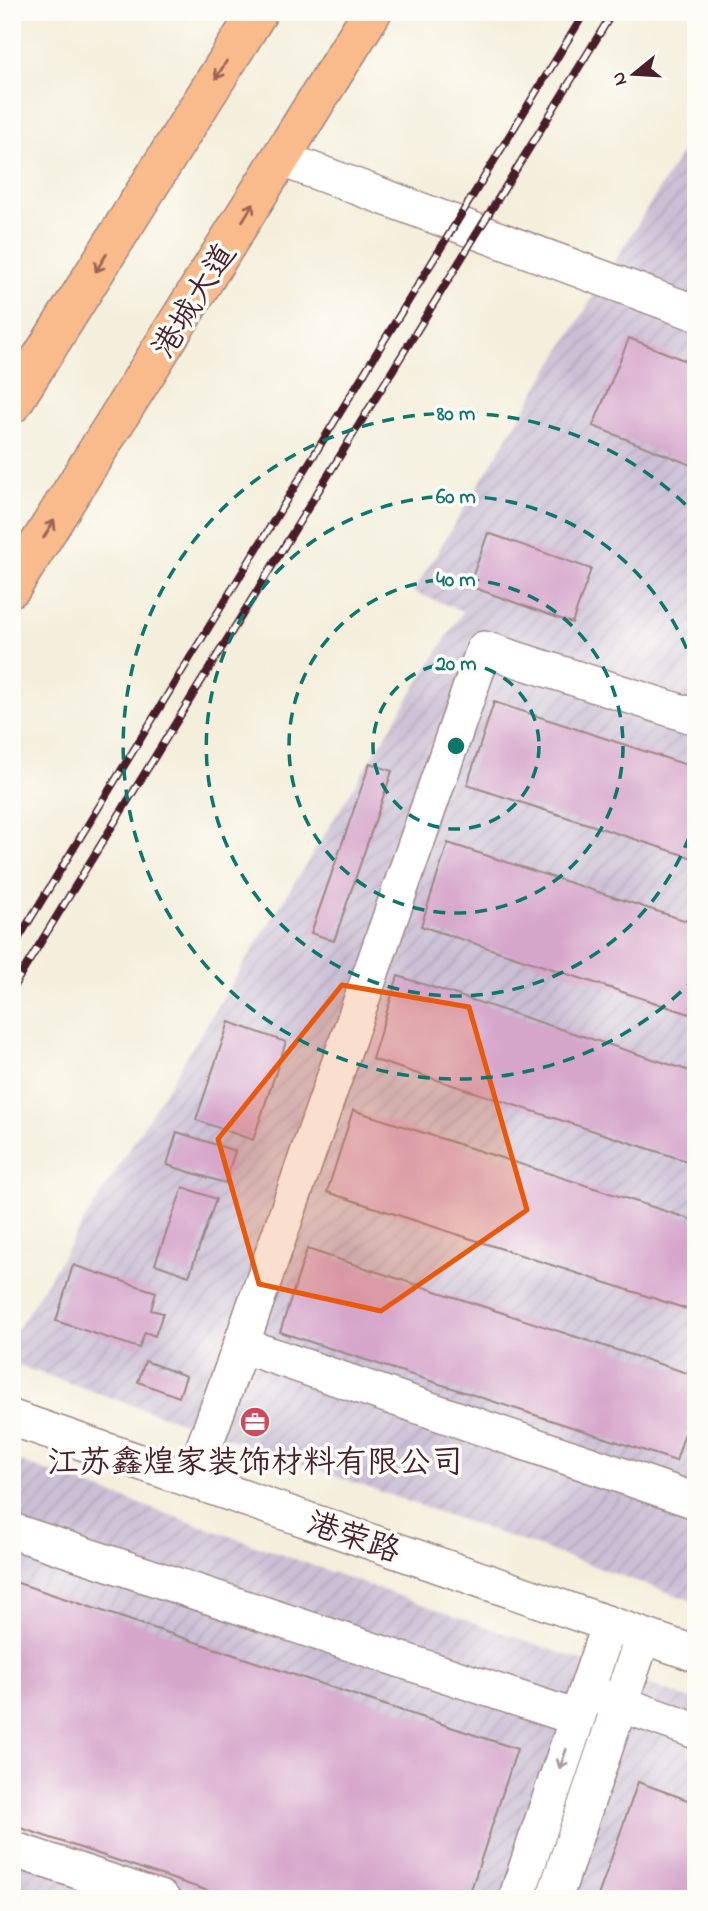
<svg xmlns="http://www.w3.org/2000/svg" width="708" height="1911" viewBox="0 0 708 1911" font-family="'Indie Flower','LXGW WenKai TC',sans-serif">
	<defs>
		<pattern id="industrial-furrows" width="10" height="10" patternUnits="userSpaceOnUse" patternTransform="scale(1.75)"><rect width="10" height="10" fill="#cbbfd5"/><path d="M-1 1l2-2M0 10L10 0M9 11l2-2" fill="none" stroke="#b0a4b7"/></pattern>
	</defs>
	<rect width="100%" height="100%" fill="#fdfcf7"/>
	<filter id="ink" filterUnits="userSpaceOnUse"><feTurbulence type="fractalNoise" baseFrequency=".0143" numOctaves="2"/><feDisplacementMap in="SourceGraphic" scale="14" xChannelSelector="R" yChannelSelector="G"/><feConvolveMatrix kernelMatrix="1 2 1 2 8 2 1 2 1" color-interpolation-filters="sRGB"/></filter>
	<filter id="wash" filterUnits="userSpaceOnUse"><feTurbulence type="fractalNoise" baseFrequency=".00686" numOctaves="4" result="noise"/><feDisplacementMap in="SourceGraphic" scale="28" xChannelSelector="R" yChannelSelector="G"/><feGaussianBlur stdDeviation="1.57" result="paint"/><feColorMatrix in="noise" values="0 0 0 0 0 0 0 0 0 0 0 0 0 0 0 0 0 1.4 0 .05"/><feComposite in="paint" operator="in"/></filter>
	<g filter="url(#wash)">
		<rect width="100%" height="100%" fill="#f4efdc"/>
		<path fill="url(#industrial-furrows)" d="M696,129V1602L12,1363V1338L463,611L413,592Z
			M12,1459L696,1701V1899H12Z"/>
		<g id="blocks">
			<path fill="#d5a5ca" d="M629,338L696,365V467L593,426Z
				M488,533L591,569L572,623L469,586Z
				M494,702L696,768V859L467,785Z
				M370,763L392,771L334,941L311,933Z
				M448,843L696,924V1016L421,926Z
				M398,976L696,1073V1164L372,1059Z
				M229,1022L286,1042L253,1140L196,1120Z
				M353,1110L696,1221V1312L327,1192Z
				M177,1132L235,1151L225,1183L167,1165Z
				M183,1187L216,1199L189,1276L155,1264Z
				M307,1249L696,1376V1398L676,1461L280,1332Z
				M73,1265L156,1292L151,1310L163,1313L155,1336L145,1332L139,1348L56,1321Z
				M145,1361L186,1376L179,1397L138,1382Z
				M12,1581L517,1749L468,1899H232L12,1825Z
				M638,1782L696,1803V1899H597Z"/>
		</g>
	</g>
	<g filter="url(#ink)">
		<use href="#blocks" fill-opacity="0" stroke="#9f8784" stroke-width="2"/>
		<g fill="none" stroke-linecap="round" stroke-linejoin="round">
			<g stroke="#9f8784" stroke-width="38">
				<path id="minor" d="M282,159L696,313
					M696,717L484,649L241,1345L696,1501
					M12,1418L696,1654
					M192,1480L241,1345
					M12,1531L577,1718
					M599,1696L696,1731
					M12,1849L162,1899
					M516,1899L609,1624
					M554,1899L643,1636"/>
			</g>
			<g stroke="#9f8784" stroke-width="41">
				<path id="major" d="M12,404L258,12
					M12,587L372,12"/>
			</g>
			<use href="#minor" stroke="#fff" stroke-width="35"/>
			<use href="#major" stroke="#fabb8c" stroke-width="38"/>
			<g stroke="#4a1f2b" stroke-width="8">
				<path id="rail" d="M12,949L585,12
					M12,989L613,12"/>
			</g>
			<use href="#rail" stroke="#fdfcf7" stroke-width="5" stroke-dasharray="16" stroke-linecap="butt"/>
		</g>
		<defs><path id="oneway-shaft" d="M-6 0H5M1.5-3L5.5 0L1.5 3" fill="none" stroke-width="1.6" stroke-linecap="round" stroke-linejoin="round" transform="scale(1.75)"/></defs>
		<g stroke="#996557">
			<use href="#oneway-shaft" transform="translate(221 70) rotate(122)"/>
			<use href="#oneway-shaft" transform="translate(248 212) rotate(-58)"/>
			<use href="#oneway-shaft" transform="translate(101 263) rotate(122)"/>
			<use href="#oneway-shaft" transform="translate(49 529) rotate(-58)"/>
		</g>
		<use stroke="#ae9aa0" href="#oneway-shaft" transform="translate(563 1759) rotate(109)"/>
	</g>
	<path fill="#e8590c" fill-opacity="0.2" stroke="#e8590c" stroke-width="5" stroke-linejoin="round" d="M342,985L469,1007L527,1210L381,1311L259,1284L218,1139Z"/>
	<g fill="none" stroke="#0f766e" stroke-width="3.5" stroke-dasharray="12 9">
		<circle cx="456" cy="746" r="83"/>
		<circle cx="456" cy="746" r="167"/>
		<path d="M696 817A250 250 0 1 1 696 675"/>
		<path d="M696 977A333 333 0 1 1 696 515"/>
	</g>
	<defs>
		<g id="office-disc" transform="scale(1.575)"><circle r="9.5" fill="#d1495b" stroke="#fdfcf7"/><path d="M-6-3h4V-5.5h4V-3h4V5H-6ZM-1-4.5V-3h2v-1.5ZM-6 0V1H6V0Z" fill="#fff"/></g>
	</defs>
	<g fill-rule="evenodd">
		<use href="#office-disc" x="255" y="1422"/>
	</g>
	<g text-anchor="middle" stroke-width="7" stroke-linejoin="round" paint-order="stroke">
		<g font-size="32" fill="#4a1f2b" stroke="#fdfcf7">
			<text transform="translate(193 300) rotate(-58)" y="11">港城大道</text>
			<text transform="translate(354 1536) rotate(19)" y="11">港荣路</text>
		</g>
		<g font-size="32" fill="#4a1f2b" stroke="#fdfcf7">
			<text x="255" y="1472">江苏鑫煌家装饰材料有限公司</text>
		</g>
	</g>
	<circle cx="456" cy="746" r="10" fill="#0f766e" stroke="#fdfcf7" stroke-width="3.5"/>
	<g font-size="21" text-anchor="middle" font-weight="bold" fill="#0f766e" stroke="#fdfcf7" stroke-width="7" stroke-linejoin="round" paint-order="stroke">
		<text x="456" y="420">80 m</text>
		<text x="456" y="503">60 m</text>
		<text x="456" y="586">40 m</text>
		<text x="456" y="670">20 m</text>
	</g>
	<rect width="708" height="1911" fill="none" stroke="#fdfcf7" stroke-width="42"/>
	<g transform="translate(634 74) rotate(252)" stroke="#fdfcf7" stroke-width="5" paint-order="stroke">
	<path d="M0-5L12 26L0 18L-12 26Z" fill="#4a1f2b"/>
	<text y="-10" font-size="19" font-weight="bold" text-anchor="middle" fill="#4a1f2b">N</text>
	</g>
</svg>
